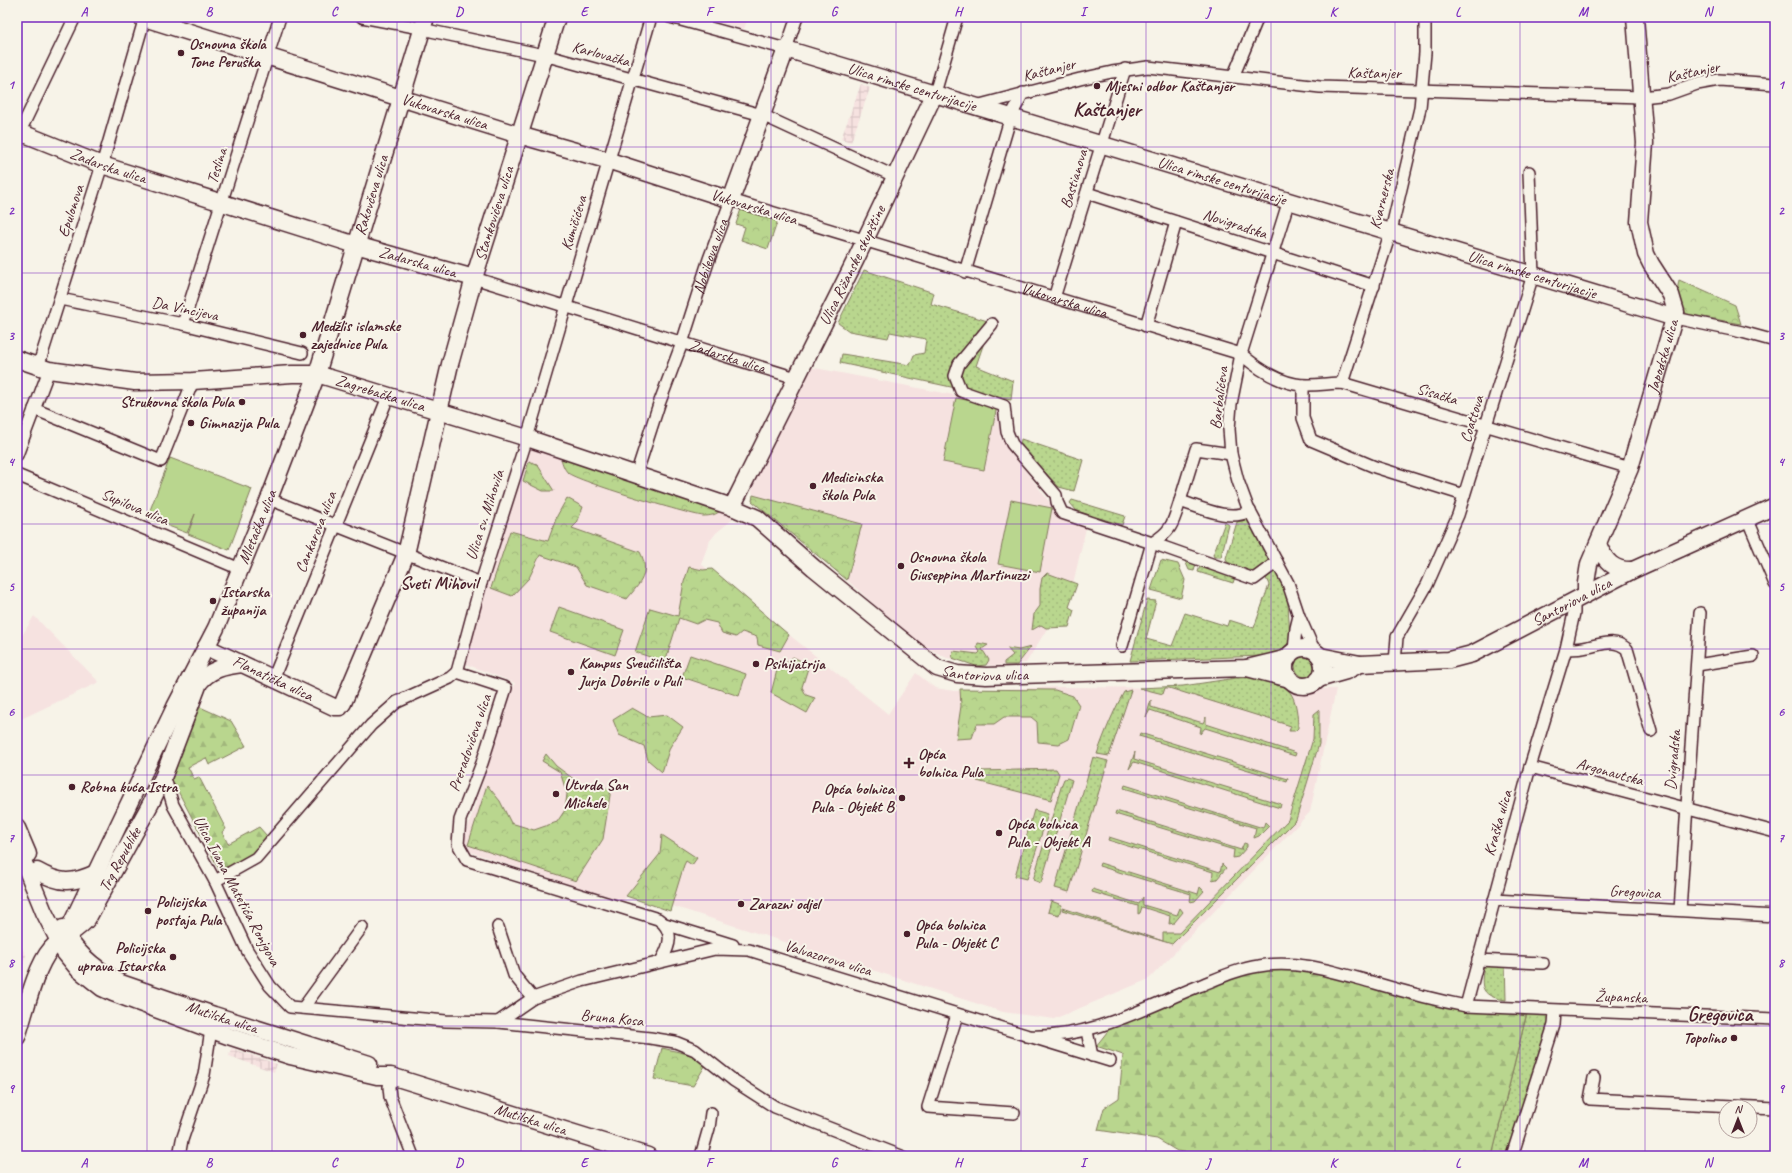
<svg xmlns="http://www.w3.org/2000/svg" width="1792" height="1173" viewBox="0 0 1792 1173" font-family="Caveat,sans-serif">
  <style>
    .built { fill: #f6e2e0 }
    .industrial { fill: url(#industrial-grid) }
    .grass { fill: url(#grass-dots); stroke: #827a5c }
    .forest { fill: url(#forest-firs); stroke: #827a5c }
    .park { fill: url(#park-crowns); stroke: #827a5c }
    .pitch { fill: #b9d68e; stroke: #827a5c }
    .lines { fill: none; stroke-linecap: round; stroke-linejoin: round }
    .street-casing { stroke: #4a1f2b; stroke-width: 14 }
    .secondary-casing { stroke: #4a1f2b; stroke-width: 19 }
    .street { stroke: #f7f3e8; stroke-width: 11 }
    .secondary { stroke: #f7f3e8; stroke-width: 16 }
    .grid { fill: none; stroke: #7b2cbf; stroke-width: 1; stroke-opacity: 0.55 }
    .poi-dot { fill: #4a1f2b; stroke: #f7f3e8; stroke-width: 1.5 }
    .labels { text-anchor: middle; dominant-baseline: central; stroke-width: 4; stroke-linejoin: round; paint-order: stroke }
    .poi-label { font-size: 16px; font-weight: bold; fill: #4a1f2b; stroke: #f7f3e8; text-anchor: start }
    .street-label { font-size: 16px; fill: #4a1f2b; stroke: #f7f3e8 }
    .quarter-label { font-size: 18px; font-weight: bold; fill: #4a1f2b; stroke: #f7f3e8 }
    .district-label { font-size: 20px; font-weight: bold; fill: #4a1f2b; stroke: #f7f3e8 }
    .neatline { fill: none; stroke: #7b2cbf; stroke-width: 1.5 }
    .grid-label { font-size: 13px; text-anchor: middle; font-weight: bold; fill: #7b2cbf }
  </style>
  <defs>
    <pattern id="industrial-grid" width="8" height="8" patternUnits="userSpaceOnUse"><rect width="8" height="8" fill="#f6e2e0"/><path d="M0 4h8M4 0v8" fill="none" stroke="#d4c1c0"/></pattern>
    <pattern id="grass-dots" width="8" height="8" patternUnits="userSpaceOnUse"><rect width="8" height="8" fill="#b9d68e"/><path d="M2 2h.1M6 6h.1" fill="none" stroke="#a1b77b" stroke-width="1.8" stroke-linecap="round"/></pattern>
    <pattern id="forest-firs" width="22" height="20" patternUnits="userSpaceOnUse"><rect width="22" height="20" fill="#b9d68e"/><path d="M5 1l3.5 6h-7zM16 11l3.5 6h-7z" fill="#a1b77b"/></pattern>
    <pattern id="park-crowns" width="20" height="18" patternUnits="userSpaceOnUse"><rect width="20" height="18" fill="#b9d68e"/><path d="M2 6a3 3 0 1 1 6 0M12 15a3 3 0 1 1 6 0" fill="none" stroke="#a1b77b"/></pattern>
  </defs>
  <rect width="100%" height="100%" fill="#f7f3e8"/>
  <filter id="ink" filterUnits="userSpaceOnUse"><feTurbulence type="fractalNoise" baseFrequency=".025" numOctaves="2"/><feDisplacementMap in="SourceGraphic" scale="8" xChannelSelector="R" yChannelSelector="G"/><feConvolveMatrix kernelMatrix="1 2 1 2 8 2 1 2 1" color-interpolation-filters="sRGB"/></filter>
  <g filter="url(#ink)">
    <g class="built">
      <path d="M699 17H748L744 29Z"/>
      <path d="M810 367 949 394 1000 406V437L1063 520 1086 528 1072 588 1026 663 994 666 947 658 916 642 847 580 862 524 753 495 752 490 753 483Z"/>
      <path d="M532 445 738 515 716 533 709 542 701 564 888 714 916 673 935 688 954 691 1058 687 1336 689 1310 812 1149 979 1054 1019 1003 1012 629 892 623 902 467 851 463 844 464 839 515 683 463 663Z"/>
      <path d="M34 616 99 682 17 721V644Z"/>
    </g>
    <g class="industrial">
      <path d="M861 84 870 88 851 142 841 139Z"/>
      <path d="M17 944 22 948 26 955 17 985Z"/>
      <path d="M231 1048 277 1064 274 1072 229 1056Z"/>
    </g>
    <g class="grass">
      <path d="M864 270 934 293 931 304 991 322 976 366 1013 381 1011 400 840 363 842 354 910 365 914 355 924 353 926 339 890 332 888 338 849 331 838 323Z"/>
      <path d="M1021 439 1083 460 1074 491 1059 487 1020 446Z"/>
      <path d="M1072 500 1125 516 1122 525 1077 511 1070 503Z"/>
      <path d="M1252 518 1276 562 1259 574 1227 562 1226 558 1237 522Z"/>
      <path d="M1225 522 1229 525 1221 557H1214L1213 555Z"/>
      <path d="M1183 556 1197 560 1194 571 1189 570Z"/>
      <path d="M1201 563 1236 574 1233 583 1198 572Z"/>
      <path d="M1279 568 1287 584 1290 641 1279 653 1261 656 1130 661 1147 600 1156 601 1146 639 1172 646 1185 613 1227 626 1229 620 1254 628 1269 585 1266 578Z"/>
      <path d="M1047 573 1077 584 1069 607 1074 610 1069 627 1046 628 1041 625 1032 630 1034 614 1040 606V589L1042 578Z"/>
      <path d="M978 643 988 645 982 649 989 660 986 665 976 666 952 658 953 651 978 654 980 652 977 647Z"/>
      <path d="M1031 647 1017 665H1004V662L1013 655 1007 648 1019 650Z"/>
      <circle cx="1306" cy="666" r="11"/>
      <path d="M1266 677C1294 686 1297 701 1298 728L1295 731H1289L1291 726 1169 688H1165L1163 694 1139 688 1183 686 1236 678Z"/>
      <path d="M1131 690 1109 756 1097 754C1105 732 1113 712 1124 692Z"/>
      <path d="M1151 700V707L1203 723 1206 717V724L1296 753 1295 756 1205 728 1200 734 1201 727 1150 710 1146 717Z"/>
      <path d="M1319 710V744L1296 820 1172 944 1062 910 1063 908 1163 941V933H1179L1288 820 1313 739 1314 714Z"/>
      <path d="M1140 733 1288 779 1287 782 1139 736Z"/>
      <path d="M1135 752 1134 759 1281 804 1280 808 1134 762 1129 769Z"/>
      <path d="M1093 757 1108 761 1069 892 1055 888Z"/>
      <path d="M1056 769 1059 774 1051 800 977 781 981 771Z"/>
      <path d="M1067 778 1072 780 1041 883 1033 880 1062 784 1064 779Z"/>
      <path d="M1125 785 1263 828 1265 822 1269 826 1259 836 1254 838 1256 828 1124 788Z"/>
      <path d="M1034 810 1048 814 1027 879 1015 876Z"/>
      <path d="M1116 811 1241 850 1244 843 1247 844V847L1238 857 1233 858 1234 850 1115 814Z"/>
      <path d="M1109 837 1220 872 1222 864 1226 868 1217 879 1212 880 1213 872 1108 840Z"/>
      <path d="M1100 863 1198 894 1200 887 1204 891 1195 901 1190 902 1191 894 1099 866Z"/>
      <path d="M1093 889 1139 904 1143 897V905L1177 915 1180 908 1183 912 1174 923 1169 924 1170 916 1142 907 1140 913 1138 914V906L1092 892Z"/>
      <path d="M1051 901 1062 905 1059 915 1048 912Z"/>
      <path d="M1485 960H1505L1506 1000C1477 996 1481 984 1485 960Z"/>
      <path d="M1528 1009 1555 1011 1509 1156H1492Z"/>
    </g>
    <g class="forest">
      <path d="M200 707 231 721 246 746 209 765 206 758 188 767 194 779 199 777 226 829 222 832 228 844 259 827 267 836 252 854 220 871 170 776 173 763Z"/>
      <path d="M1297 964 1466 1006 1526 1016 1492 1156H1212L1177 1151 1157 1139 1098 1130 1104 1108 1119 1098 1123 1055 1096 1046 1115 1022 1226 975Z"/>
    </g>
    <g class="park">
      <path d="M742 206 779 217 768 249 741 240 745 227 736 224Z"/>
      <path d="M1679 280 1735 305 1741 324 1687 314C1677 304 1676 294 1679 280Z"/>
      <path d="M561 456 722 509C717 515 710 516 703 516 687 514 577 481 568 473 564 469 561 461 561 456Z"/>
      <path d="M529 461 537 464 554 491H543L523 481Z"/>
      <path d="M753 495 862 524 847 580 752 501Z"/>
      <path d="M567 498 583 507 577 523 572 528 640 552C651 573 640 583 627 599L587 585 576 567 540 555 529 578 512 596 491 588 510 531 548 541 557 516Z"/>
      <path d="M1161 560 1178 564 1185 580 1181 598 1151 590Z"/>
      <path d="M689 567 703 570 712 569 789 635 780 651 758 645 757 637 742 632 736 637 722 633 717 623 704 620 696 624 679 618 665 662 635 652 650 608 678 616 684 582Z"/>
      <path d="M559 607 624 630 615 655 550 632Z"/>
      <path d="M690 655 746 674 739 696 682 677Z"/>
      <path d="M793 657 809 665 802 687 806 695 815 698 807 713 771 693 777 670Z"/>
      <path d="M960 689 1055 690 1073 696 1079 705 1069 739 1059 744 1038 742 1037 722 1031 717H1004L994 724H977L972 738 956 739 961 706Z"/>
      <path d="M632 708 648 717 667 715 683 727 670 747 662 772 648 760 644 746 619 735 613 720Z"/>
      <path d="M546 754 556 766 579 783 611 789 603 839 576 881 468 845 487 785 500 801 511 823 534 830 557 822 565 810 567 794 560 772 542 761Z"/>
      <path d="M662 835 697 858 692 865 686 861 684 865 670 911 626 896 660 854Z"/>
      <path d="M662 1048 692 1055 705 1066 693 1086 654 1079Z"/>
    </g>
    <g class="pitch">
      <path d="M956 398 997 406 984 470 943 462Z"/>
      <path d="M170 458 252 489 229 550 188 534 195 514 187 533 147 518Z"/>
      <path d="M1011 500 1052 508 1040 572 998 564Z"/>
    </g>
    <g class="lines">
      <g class="street-casing">
        <g id="street">
          <path d="M362 17 415 27"/>
          <path d="M670 17 786 49 797 17"/>
          <path d="M431 31 544 55 762 115 894 176"/>
          <path d="M1233 77 1258 17"/>
          <path d="M935 93 957 17"/>
          <path d="M976 106 1080 79 1112 72 1148 67 1320 87 1642 97 1669 94 1697 84 1719 80 1775 84"/>
          <path d="M17 134 24 123 75 17"/>
          <path d="M1087 193 1374 286"/>
          <path d="M1289 200 1241 354 1231 404 1229 429 1231 454 1238 481 1248 508 1288 583 1299 616 1315 652"/>
          <path d="M965 272 1011 116 1023 93"/>
          <path id="s1" d="M474 278 796 378"/>
          <path d="M1054 298 1125 69"/>
          <path d="M60 299 183 324 302 353"/>
          <path d="M1675 318 1742 332 1775 341"/>
          <path d="M183 324 280 17"/>
          <path d="M992 324 959 364 955 376 961 391 1004 406 1007 432 1012 444 1056 495 1057 502 1062 513 1152 543 1122 646"/>
          <path d="M1146 326 1176 222"/>
          <path d="M38 367 102 165 145 17"/>
          <path d="M1342 383 1391 231 1420 108 1425 53V17"/>
          <path d="M1303 385V418L1311 440 1375 467 1464 495"/>
          <path d="M34 409 161 461 193 381"/>
          <path d="M1231 454 1196 449 1180 501C1202 508 1229 522 1250 511"/>
          <path d="M17 455 49 370"/>
          <path d="M17 475 240 569"/>
          <path id="s2" d="M636 475 659 404 682 343 709 259 731 200 1241 354C1257 368 1274 380 1295 384 1310 387 1328 383 1342 383L1630 468"/>
          <path d="M269 499 481 583"/>
          <path d="M1747 518 1775 584"/>
          <path d="M1152 543 1254 579 1277 562"/>
          <path d="M1152 543C1172 531 1173 523 1180 501"/>
          <path d="M1566 649C1573 649 1580 649 1588 647 1603 644 1614 638 1627 649L1651 731"/>
          <path d="M1294 651 1296 628 1299 616"/>
          <path d="M1395 663 1397 637 1427 585 1458 515 1533 275 1529 172"/>
          <path d="M1697 665 1753 656"/>
          <path d="M457 672 481 583 527 438 651 17"/>
          <path d="M457 672 506 688 482 763 460 820 458 844 467 860 658 919C675 931 670 946 661 961"/>
          <path d="M273 679 388 397"/>
          <path d="M1530 767 1775 832"/>
          <path d="M164 775 173 805 215 881 247 950 270 986 290 1007 446 1021 498 1022 650 1038 675 1042 695 1050 733 1080 775 1107 901 1156"/>
          <path d="M215 881 256 858 371 725 397 702 450 678 457 672"/>
          <path d="M1494 900 1775 916"/>
          <path d="M1680 910 1700 613"/>
          <path d="M665 924 733 945"/>
          <path d="M498 927 514 975 533 998"/>
          <path d="M1478 960 1543 963"/>
          <path d="M1466 1006 1530 767 1566 649 1574 613V601"/>
          <path d="M303 1008 362 927"/>
          <path d="M957 1015 928 1107 1014 1113"/>
          <path d="M498 1022 533 998 582 981 715 949 749 950 1110 1061"/>
          <path d="M1087 1031 1092 1056"/>
          <path d="M1027 1036C1090 1039 1142 1009 1199 986 1219 978 1238 969 1259 966 1299 959 1337 973 1375 983 1405 992 1435 1000 1466 1006L1775 1019"/>
          <path d="M391 1076 389 1087 390 1097 413 1156"/>
          <path d="M1594 1078 1590 1099 1775 1108"/>
          <path d="M179 1156 182 1140 204 1075 212 1023"/>
          <path d="M701 1156 709 1128 711 1113"/>
          <path d="M1512 1156 1554 1025 1555 1011"/>
        </g>
      </g>
      <g class="secondary-casing">
        <g id="secondary">
          <path id="s3" d="M141 17 519 135 610 161 731 200 786 49 1675 318"/>
          <path id="s4" d="M17 135H27L102 165 356 245 474 278"/>
          <path id="s5" d="M17 359 49 370 135 382 193 381 292 374H317L527 438 732 507 757 518 814 568 937 668 957 674 986 676 1247 668 1288 658"/>
          <path id="s6" d="M732 507 855 261 935 93"/>
          <path d="M1598 544C1605 562 1614 571 1633 570"/>
          <path id="s7" d="M1586 594V583L1589 564 1630 468 1676 312 1671 295 1651 264 1646 254 1639 222 1645 143 1635 17"/>
          <path id="s8" d="M206 647 334 707H340L343 703 406 554 450 364 474 278 557 17"/>
          <circle cx="1304" cy="667" r="19"/>
          <path id="s9" d="M1320 656 1360 664 1449 660 1472 654 1633 570 1775 506"/>
          <path d="M1247 668 1290 679"/>
          <path d="M1318 679 1346 671 1360 664"/>
          <path d="M17 828 28 854"/>
          <path id="s10" d="M17 846 44 912 65 953 78 969 102 988 113 993 228 1036 290 1056 377 1076H391L648 1156"/>
          <path d="M37 871C60 884 72 884 96 873"/>
          <path id="s11" d="M63 928C73 952 96 969 118 982L214 1015 369 1064"/>
          <path id="s12" d="M66 935 175 707 216 628 269 499 317 374 426 17"/>
          <path id="s13" d="M17 1037C25 1013 35 967 51 949 62 936 78 931 88 918L151 803 164 775 199 683C210 669 225 666 242 664"/>
        </g>
      </g>
      <use href="#street" class="street"/>
      <use href="#secondary" class="secondary"/>
    </g>
  </g>
  <path class="grid" d="M147 17V1156M272 17V1156M397 17V1156M521 17V1156M646 17V1156M771 17V1156M896 17V1156M1021 17V1156M1146 17V1156M1271 17V1156M1395 17V1156M1520 17V1156M1645 17V1156M17 147H1775M17 273H1775M17 398H1775M17 524H1775M17 649H1775M17 775H1775M17 900H1775M17 1026H1775"/>
  <g class="poi-dot">
    <circle cx="181" cy="53" r="4"/>
    <circle cx="1097" cy="86" r="4"/>
    <circle cx="303" cy="335" r="4"/>
    <circle cx="242" cy="402" r="4"/>
    <circle cx="191" cy="423" r="4"/>
    <circle cx="813" cy="486" r="4"/>
    <circle cx="901" cy="566" r="4"/>
    <circle cx="213" cy="601" r="4"/>
    <circle cx="756" cy="664" r="4"/>
    <circle cx="571" cy="672" r="4"/>
    <path d="M907 757h4v4h4v4h-4v4h-4v-4h-4v-4h4z"/>
    <circle cx="72" cy="787" r="4"/>
    <circle cx="556" cy="794" r="4"/>
    <circle cx="902" cy="798" r="4"/>
    <circle cx="999" cy="833" r="4"/>
    <circle cx="741" cy="904" r="4"/>
    <circle cx="148" cy="911" r="4"/>
    <circle cx="907" cy="934" r="4"/>
    <circle cx="173" cy="957" r="4"/>
    <circle cx="1734" cy="1038" r="4"/>
  </g>
  <g class="labels">
    <g class="poi-label">
      <text x="189" y="44">Osnovna škola<tspan x="189" dy="18">Tone Peruška</tspan></text>
      <text x="1105" y="86">Mjesni odbor Kaštanjer</text>
      <text x="311" y="326">Medžlis islamske<tspan x="311" dy="18">zajednice Pula</tspan></text>
      <text x="234" y="402" text-anchor="end">Strukovna škola Pula</text>
      <text x="199" y="423">Gimnazija Pula</text>
      <text x="821" y="477">Medicinska<tspan x="821" dy="18">škola Pula</tspan></text>
      <text x="909" y="557">Osnovna škola<tspan x="909" dy="18">Giuseppina Martinuzzi</tspan></text>
      <text x="221" y="592">Istarska<tspan x="221" dy="18">županija</tspan></text>
      <text x="579" y="663">Kampus Sveučilišta<tspan x="579" dy="18">Jurja Dobrile u Puli</tspan></text>
      <text x="764" y="664">Psihijatrija</text>
      <text x="918" y="754">Opća<tspan x="918" dy="18">bolnica Pula</tspan></text>
      <text x="564" y="785">Utvrda San<tspan x="564" dy="18">Michele</tspan></text>
      <text x="80" y="787">Robna kuća Istra</text>
      <text x="894" y="789" text-anchor="end">Opća bolnica<tspan x="894" dy="18">Pula - Objekt B</tspan></text>
      <text x="1007" y="824">Opća bolnica<tspan x="1007" dy="18">Pula - Objekt A</tspan></text>
      <text x="156" y="902">Policijska<tspan x="156" dy="18">postaja Pula</tspan></text>
      <text x="749" y="904">Zarazni odjel</text>
      <text x="915" y="925">Opća bolnica<tspan x="915" dy="18">Pula - Objekt C</tspan></text>
      <text x="165" y="948" text-anchor="end">Policijska<tspan x="165" dy="18">uprava Istarska</tspan></text>
      <text x="1726" y="1038" text-anchor="end">Topolino</text>
    </g>
    <g class="street-label">
      <text transform="translate(601 54) rotate(15)">Karlovačka</text>
      <text transform="translate(1049 70) rotate(-14)">Kaštanjer</text>
      <text transform="translate(1693 72) rotate(-12)">Kaštanjer</text>
      <text transform="translate(1374 73) rotate(1)">Kaštanjer</text>
      <text stroke="none"><textPath href="#s3" startOffset="910">Ulica rimske centurijacije</textPath></text>
      <text stroke="none"><textPath href="#s3" startOffset="318">Vukovarska ulica</textPath></text>
      <text stroke="none"><textPath href="#s4" startOffset="97">Zadarska ulica</textPath></text>
      <text transform="translate(217 166) rotate(-73)">Teslina</text>
      <text transform="translate(1074 179) rotate(-73)">Bastianova</text>
      <text stroke="none"><textPath href="#s3" startOffset="1234">Ulica rimske centurijacije</textPath></text>
      <text stroke="none"><textPath href="#s12" startOffset="802">Rakovčeva ulica</textPath></text>
      <text transform="translate(1382 199) rotate(-76)">Kvarnerska</text>
      <text transform="translate(754 207) rotate(17)">Vukovarska ulica</text>
      <text transform="translate(71 211) rotate(-72)">Epulonova</text>
      <text stroke="none"><textPath href="#s8" startOffset="666">Stankovićeva ulica</textPath></text>
      <text transform="translate(574 223) rotate(-73)">Kumičićeva</text>
      <text transform="translate(1235 224) rotate(18)">Novigradska</text>
      <text stroke="none"><textPath href="#s2" startOffset="231">Nobileova ulica</textPath></text>
      <text stroke="none"><textPath href="#s4" startOffset="421">Zadarska ulica</textPath></text>
      <text stroke="none"><textPath href="#s6" startOffset="270">Ulica Rižanske skupštine</textPath></text>
      <text stroke="none"><textPath href="#s3" startOffset="1558">Ulica rimske centurijacije</textPath></text>
      <text stroke="none"><textPath href="#s2" startOffset="639">Vukovarska ulica</textPath></text>
      <text transform="translate(185 309) rotate(12)">Da Vincijeva</text>
      <text stroke="none"><textPath href="#s1" startOffset="265">Zadarska ulica</textPath></text>
      <text stroke="none"><textPath href="#s7" startOffset="251">Japodska ulica</textPath></text>
      <text stroke="none"><textPath href="#s5" startOffset="369">Zagrebačka ulica</textPath></text>
      <text transform="translate(1437 394) rotate(17)">Sisačka</text>
      <text transform="translate(1219 398) rotate(-83)">Barbalićeva</text>
      <text transform="translate(1472 419) rotate(-73)">Coattova</text>
      <text transform="translate(135 507) rotate(23)">Supilova ulica</text>
      <text transform="translate(485 515) rotate(-72)">Ulica sv. Mihovila</text>
      <text stroke="none"><textPath href="#s12" startOffset="451">Mletačka ulica</textPath></text>
      <text transform="translate(316 532) rotate(-68)">Cankarova ulica</text>
      <text stroke="none"><textPath href="#s9" startOffset="266">Santoriova ulica</textPath></text>
      <text stroke="none"><textPath href="#s5" startOffset="1049">Santoriova ulica</textPath></text>
      <text stroke="none"><textPath href="#s8" startOffset="74">Flanatička ulica</textPath></text>
      <text transform="translate(470 743) rotate(-71)">Preradovićeva ulica</text>
      <text transform="translate(1673 760) rotate(-85)">Dvigradska</text>
      <text transform="translate(1610 772) rotate(15)">Argonautska</text>
      <text transform="translate(1498 823) rotate(-74)">Kraška ulica</text>
      <text stroke="none"><textPath href="#s13" startOffset="210">Trg Republike</textPath></text>
      <text transform="translate(237 891) rotate(62)">Ulica Ivana Matetića Ronjgova</text>
      <text transform="translate(1635 892) rotate(3)">Gregovica</text>
      <text transform="translate(828 958) rotate(17)">Valvazorova ulica</text>
      <text transform="translate(1621 997) rotate(2)">Županska</text>
      <text stroke="none"><textPath href="#s11" startOffset="188">Mutilska ulica</textPath></text>
      <text transform="translate(612 1018) rotate(6)">Bruna Kosa</text>
      <text stroke="none"><textPath href="#s10" startOffset="618">Mutilska ulica</textPath></text>
    </g>
    <g class="quarter-label">
      <text x="439" y="583">Sveti Mihovil</text>
    </g>
    <g class="district-label">
      <text x="1107" y="109">Kaštanjer</text>
      <text x="1720" y="1014">Gregovica</text>
    </g>
  </g>
  <rect width="1792" height="1173" fill="none" stroke="#f7f3e8" stroke-width="44"/>
  <g transform="translate(1738 1119)"><circle r="19" fill="#f7f3e8" stroke="#b29e9c"/>
  <path d="M0-3L7 15L0 10L-7 15Z" fill="#4a1f2b"/>
  <text y="-6" font-size="11" font-weight="bold" text-anchor="middle" fill="#4a1f2b">N</text>
  </g>
  <rect x="22" y="22" width="1748" height="1129" class="neatline"/>
  <g class="grid-label">
    <text x="84" y="16">A</text>
    <text x="209" y="16">B</text>
    <text x="334" y="16">C</text>
    <text x="459" y="16">D</text>
    <text x="584" y="16">E</text>
    <text x="709" y="16">F</text>
    <text x="834" y="16">G</text>
    <text x="958" y="16">H</text>
    <text x="1083" y="16">I</text>
    <text x="1208" y="16">J</text>
    <text x="1333" y="16">K</text>
    <text x="1458" y="16">L</text>
    <text x="1583" y="16">M</text>
    <text x="1708" y="16">N</text>
    <text x="11" y="89">1</text>
    <text x="1781" y="89">1</text>
    <text x="11" y="215">2</text>
    <text x="1781" y="215">2</text>
    <text x="11" y="340">3</text>
    <text x="1781" y="340">3</text>
    <text x="11" y="466">4</text>
    <text x="1781" y="466">4</text>
    <text x="11" y="591">5</text>
    <text x="1781" y="591">5</text>
    <text x="11" y="716">6</text>
    <text x="1781" y="716">6</text>
    <text x="11" y="842">7</text>
    <text x="1781" y="842">7</text>
    <text x="11" y="967">8</text>
    <text x="1781" y="967">8</text>
    <text x="11" y="1093">9</text>
    <text x="1781" y="1093">9</text>
    <text x="84" y="1167">A</text>
    <text x="209" y="1167">B</text>
    <text x="334" y="1167">C</text>
    <text x="459" y="1167">D</text>
    <text x="584" y="1167">E</text>
    <text x="709" y="1167">F</text>
    <text x="834" y="1167">G</text>
    <text x="958" y="1167">H</text>
    <text x="1083" y="1167">I</text>
    <text x="1208" y="1167">J</text>
    <text x="1333" y="1167">K</text>
    <text x="1458" y="1167">L</text>
    <text x="1583" y="1167">M</text>
    <text x="1708" y="1167">N</text>
  </g>
</svg>
